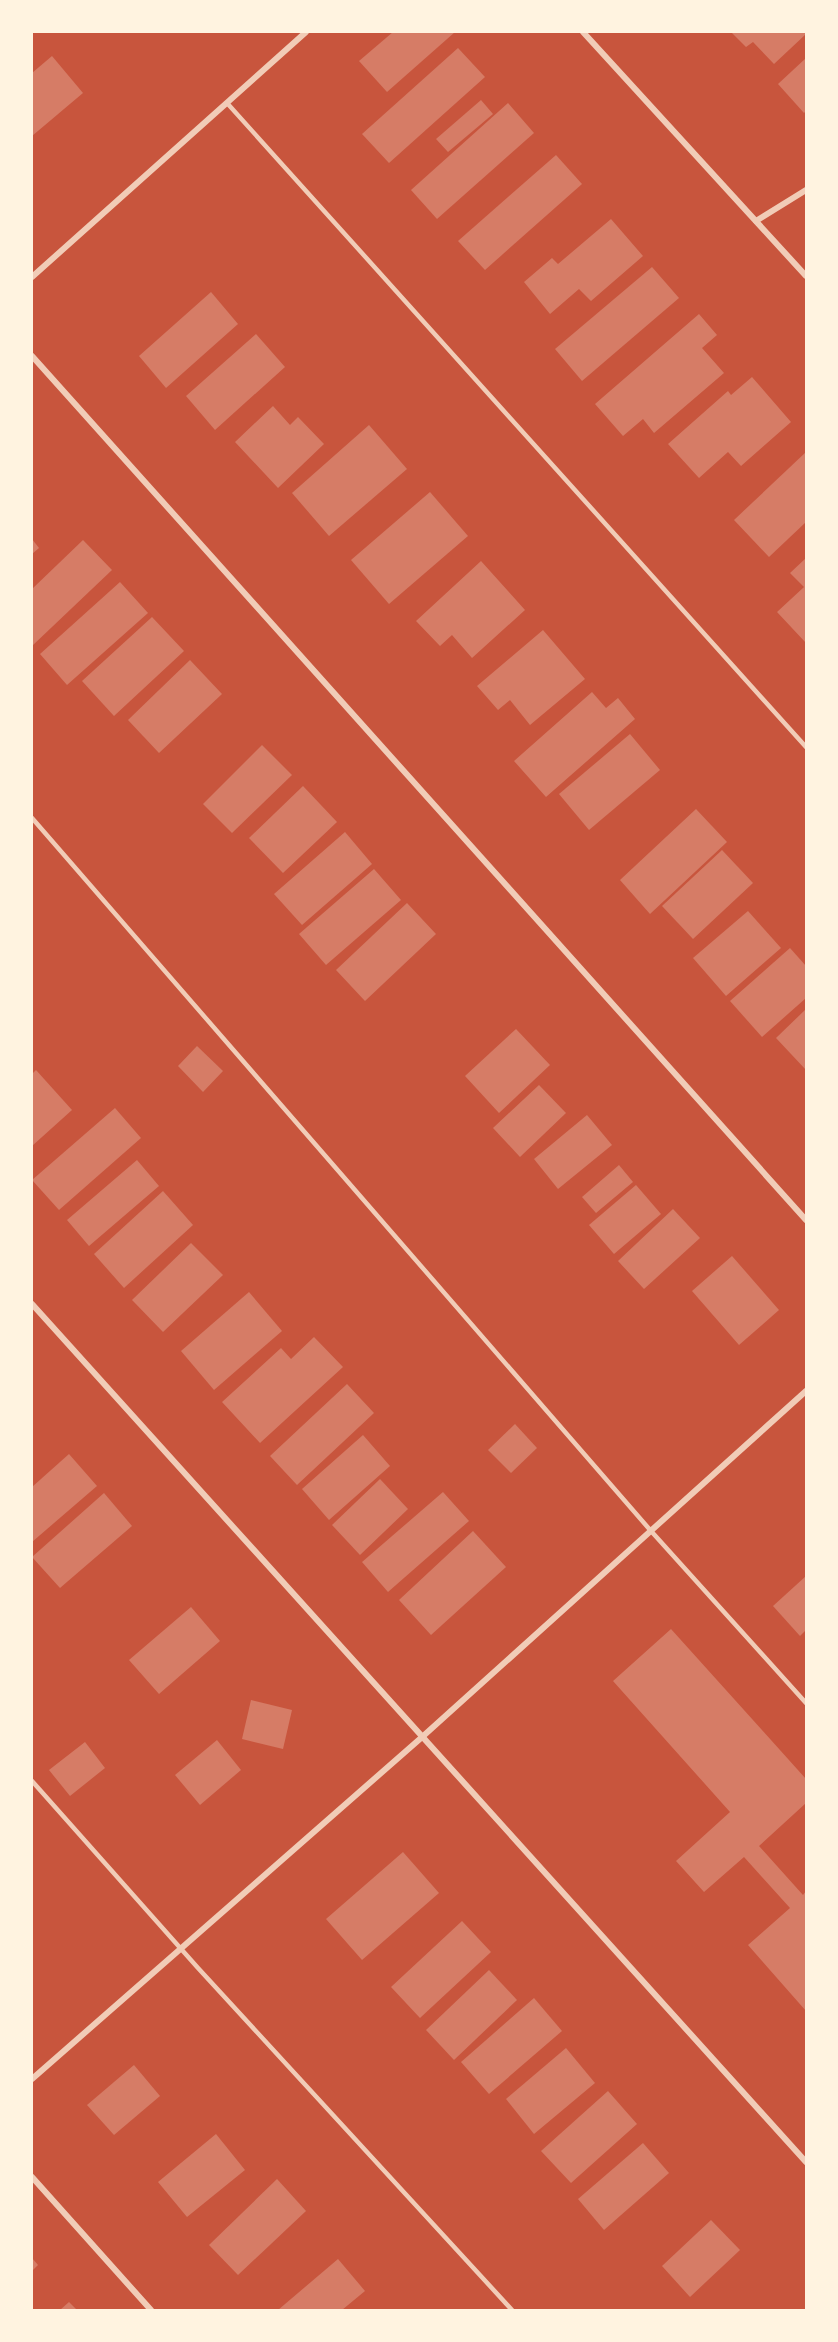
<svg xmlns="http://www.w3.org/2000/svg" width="838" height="2342" viewBox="0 0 838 2342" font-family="Roboto,sans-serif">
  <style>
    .building { fill: #d67c66 }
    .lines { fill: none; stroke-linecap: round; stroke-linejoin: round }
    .service { stroke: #f1ccb7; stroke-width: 4.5 }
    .minor { stroke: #f1ccb7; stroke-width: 6 }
  </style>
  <rect width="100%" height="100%" fill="#c8553d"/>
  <g class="building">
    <path d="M393 32H455L387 92 359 61Z"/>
    <path d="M731 32H806V34L774 64 753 42 746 47Z"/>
    <path d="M458 48 485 77 389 163 362 134Z"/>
    <path d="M52 56 83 93 32 136V73Z"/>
    <path d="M806 58V111L804 113 778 84Z"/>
    <path d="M481 100 493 114 448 152 436 139Z"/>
    <path d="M508 103 534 133 437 219 411 190Z"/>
    <path d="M556 155 582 184 485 270 458 241Z"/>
    <path d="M611 219 643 256 591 301 579 289 550 314 524 282 552 258 558 264Z"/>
    <path d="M652 267 679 298 582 381 555 349Z"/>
    <path d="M211 292 238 324 166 388 139 356Z"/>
    <path d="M699 314 717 335 702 348 724 373 654 433 643 419 623 436 595 404Z"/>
    <path d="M256 334 285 367 215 430 186 396Z"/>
    <path d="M752 377 791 422 741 466 728 452 699 478 668 444 728 391 731 395Z"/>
    <path d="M273 406 290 425 298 417 324 444 278 488 235 442Z"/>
    <path d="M369 425 407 469 329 536 292 493Z"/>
    <path d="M806 452V522L769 557 734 520Z"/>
    <path d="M430 492 468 536 389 604 351 560Z"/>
    <path d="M32 539 39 548 32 554Z"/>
    <path d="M83 540 112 570 32 646V589Z"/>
    <path d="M806 558V643L777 612 804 587 790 573Z"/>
    <path d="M481 561 525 610 472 658 452 635 440 646 416 621Z"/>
    <path d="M120 582 148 613 67 685 40 654Z"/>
    <path d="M152 617 184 651 114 716 82 681Z"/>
    <path d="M543 630 585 679 530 725 510 700 498 710 477 686Z"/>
    <path d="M190 660 222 694 159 753 128 720Z"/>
    <path d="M592 692 606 708 618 698 635 719 546 797 514 761Z"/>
    <path d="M630 734 660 770 589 830 559 794Z"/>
    <path d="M262 745 292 775 232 833 203 804Z"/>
    <path d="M303 786 337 822 283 873 249 838Z"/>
    <path d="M696 809 727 842 650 914 620 880Z"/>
    <path d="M345 832 372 864 302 925 274 894Z"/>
    <path d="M722 850 753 883 693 939 662 906Z"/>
    <path d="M374 869 401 900 326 965 299 934Z"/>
    <path d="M407 903 436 934 365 1001 336 970Z"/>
    <path d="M748 911 781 948 726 996 693 958Z"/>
    <path d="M790 948 806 966V998L762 1037 730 1001Z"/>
    <path d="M806 1009V1070L776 1038Z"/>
    <path d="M516 1029 550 1065 499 1113 465 1076Z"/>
    <path d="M197 1046 223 1071 203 1092 178 1066Z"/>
    <path d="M36 1070 72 1110 32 1146V1074Z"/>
    <path d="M539 1085 566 1113 520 1157 493 1128Z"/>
    <path d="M115 1108 141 1138 59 1210 32 1180Z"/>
    <path d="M587 1115 612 1145 558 1189 534 1159Z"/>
    <path d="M137 1160 159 1186 89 1246 67 1220Z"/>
    <path d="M619 1165 633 1182 596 1213 582 1197Z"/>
    <path d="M636 1185 661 1214 614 1254 589 1225Z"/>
    <path d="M163 1191 193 1225 124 1288 94 1254Z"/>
    <path d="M673 1209 700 1238 644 1289 618 1261Z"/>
    <path d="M191 1243 223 1275 163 1332 132 1300Z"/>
    <path d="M732 1256 779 1310 739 1345 692 1291Z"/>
    <path d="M249 1292 282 1331 214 1390 181 1351Z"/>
    <path d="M314 1337 343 1367 260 1443 222 1402 281 1348 291 1359Z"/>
    <path d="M347 1384 374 1413 297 1485 270 1456Z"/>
    <path d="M515 1424 537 1448 511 1473 488 1450Z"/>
    <path d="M363 1435 390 1466 329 1520 302 1489Z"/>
    <path d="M69 1454 97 1486 32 1542V1487Z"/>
    <path d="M380 1479 408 1509 360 1555 332 1525Z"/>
    <path d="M443 1492 469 1521 388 1592 362 1562Z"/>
    <path d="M104 1493 132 1526 60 1588 32 1557Z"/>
    <path d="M473 1531 506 1567 431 1635 399 1600Z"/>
    <path d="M806 1576V1630L800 1636 773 1606Z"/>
    <path d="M191 1607 220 1641 159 1694 129 1660Z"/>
    <path d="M671 1629 806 1779V1803L759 1846 803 1895 806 1891V2011L748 1945 790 1908 744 1857 704 1892 676 1861 730 1812 613 1681Z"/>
    <path d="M251 1700 292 1710 283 1749 242 1739Z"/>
    <path d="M217 1740 241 1770 200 1805 175 1775Z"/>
    <path d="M85 1742 105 1768 70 1796 49 1770Z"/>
    <path d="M403 1852 439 1893 362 1960 326 1919Z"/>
    <path d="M462 1921 491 1952 420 2018 391 1987Z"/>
    <path d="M489 1970 517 2000 454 2060 426 2030Z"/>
    <path d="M534 1998 562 2031 489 2094 461 2062Z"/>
    <path d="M566 2048 595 2083 534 2134 506 2099Z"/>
    <path d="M134 2065 160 2096 114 2135 87 2105Z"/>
    <path d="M608 2091 637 2124 571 2183 541 2151Z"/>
    <path d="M216 2134 245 2170 187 2217 158 2182Z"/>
    <path d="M643 2143 669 2173 604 2230 578 2199Z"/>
    <path d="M277 2179 306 2211 238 2275 209 2245Z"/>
    <path d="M711 2220 740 2250 690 2297 662 2266Z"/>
    <path d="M32 2258 38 2265 32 2271Z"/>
    <path d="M338 2259 365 2291 342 2310H278Z"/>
    <path d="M69 2302 77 2310H60Z"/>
  </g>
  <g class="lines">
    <g class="service">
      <path d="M227 103 806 747"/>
      <path d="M32 818 651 1531 806 1703"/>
      <path d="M32 1781 198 1968 512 2310"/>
    </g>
    <g class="minor">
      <path d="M583 32 806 276"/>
      <path d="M756 221 806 190"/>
      <path d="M32 277 306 32"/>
      <path d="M32 356 806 1220"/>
      <path d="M32 1304 806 2162"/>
      <path d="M32 2079 421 1738 806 1391"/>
      <path d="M32 2177 151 2310"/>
    </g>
  </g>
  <rect width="838" height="2342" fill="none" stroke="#fff3e0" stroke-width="66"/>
</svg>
